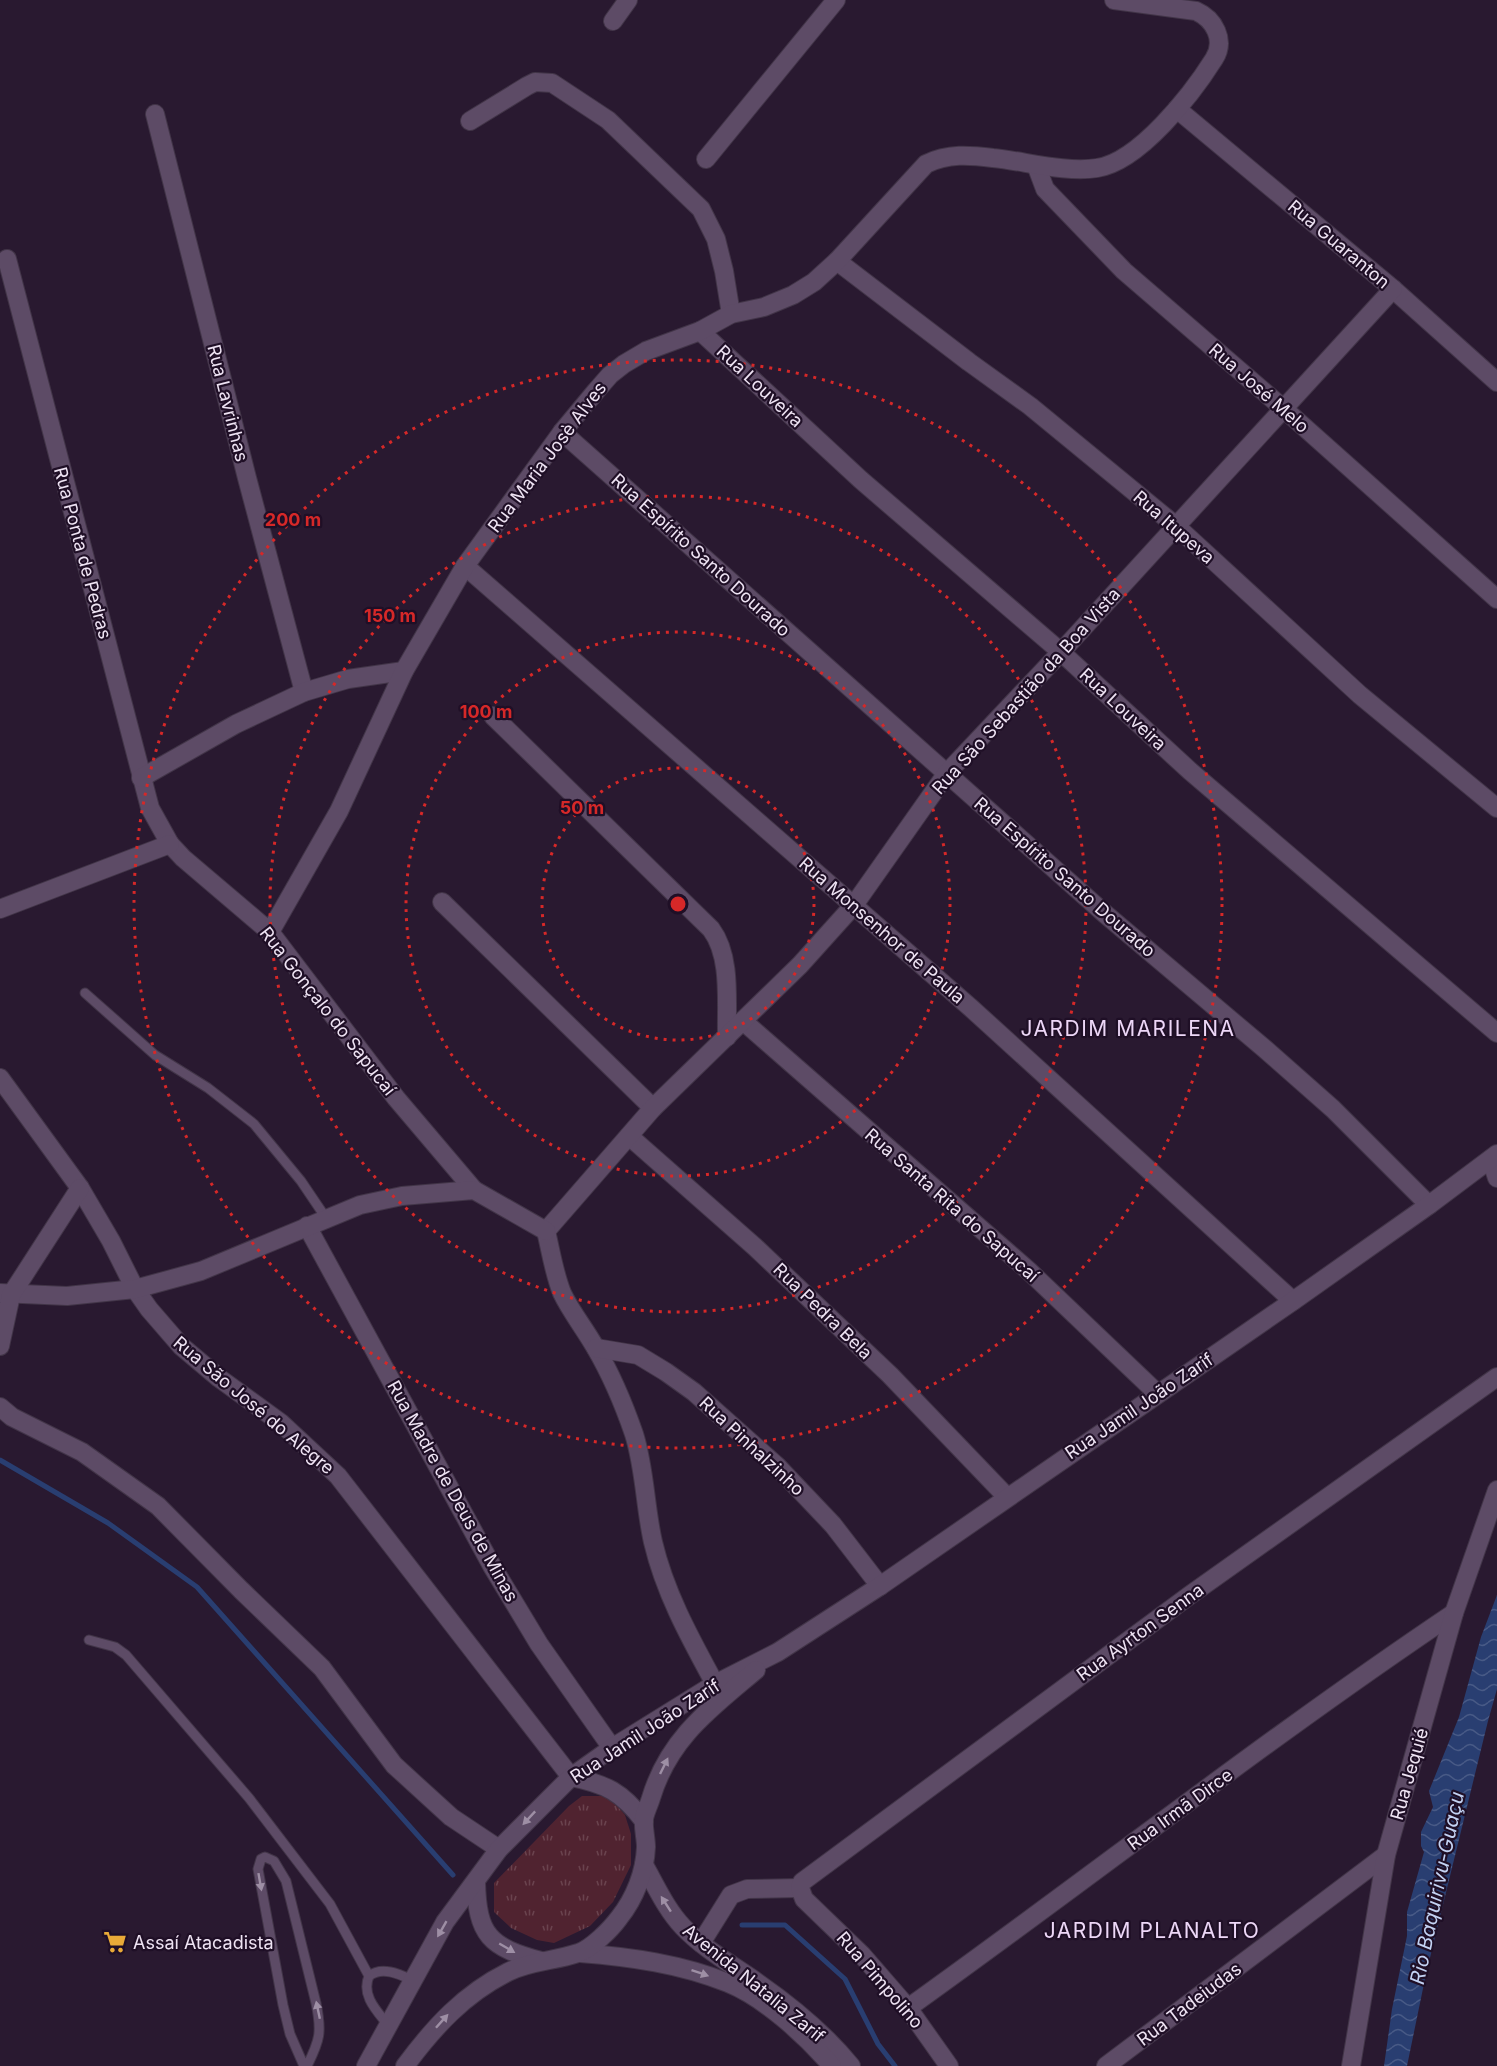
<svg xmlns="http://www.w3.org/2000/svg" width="1497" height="2066" viewBox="0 0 1497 2066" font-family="Inter,sans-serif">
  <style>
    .grass { fill: url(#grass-tufts) }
    .water { fill: url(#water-waves) }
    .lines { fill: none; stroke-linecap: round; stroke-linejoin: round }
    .stream { stroke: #293e71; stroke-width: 5 }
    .service-casing { stroke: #423548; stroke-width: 11 }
    .minor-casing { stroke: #423548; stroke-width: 20 }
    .secondary-casing { stroke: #423548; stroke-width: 20 }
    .service { stroke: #5d4b66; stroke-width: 9 }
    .minor { stroke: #5d4b66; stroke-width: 18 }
    .secondary { stroke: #5d4b66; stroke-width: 18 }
    .oneway { fill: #9e8fa5 }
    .ring { fill: none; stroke: #d62828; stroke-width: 3; stroke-dasharray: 3 6 }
    .labels { text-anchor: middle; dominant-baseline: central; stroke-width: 4.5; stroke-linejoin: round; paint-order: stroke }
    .street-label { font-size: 18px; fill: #eee3f3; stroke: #1f0f26 }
    .poi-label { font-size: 18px; fill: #eee3f3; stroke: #1f0f26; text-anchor: start }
    .water-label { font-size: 20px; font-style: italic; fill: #c3d2f3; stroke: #1f0f26 }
    .quarter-label { font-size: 21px; letter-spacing: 1.5px; fill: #edd7f7; stroke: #1f0f26 }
    .centre { fill: #d62828; stroke: #1f0f26; stroke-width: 3 }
    .ring-label { font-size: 18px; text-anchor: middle; font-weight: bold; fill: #d62828; stroke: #1f0f26; stroke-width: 4.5; stroke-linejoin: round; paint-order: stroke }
  </style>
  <defs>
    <pattern id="grass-tufts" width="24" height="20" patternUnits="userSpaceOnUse" patternTransform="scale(1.5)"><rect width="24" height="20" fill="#502330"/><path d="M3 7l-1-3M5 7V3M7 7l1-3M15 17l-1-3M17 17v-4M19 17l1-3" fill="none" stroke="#6a434e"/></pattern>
    <pattern id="water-waves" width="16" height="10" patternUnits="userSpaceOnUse" patternTransform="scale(1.5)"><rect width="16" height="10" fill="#293e71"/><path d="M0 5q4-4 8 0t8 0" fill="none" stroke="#485a86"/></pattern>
  </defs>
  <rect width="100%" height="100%" fill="#291930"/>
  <path class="grass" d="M582 1796H609L625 1815 631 1834V1865L613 1902 590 1926 554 1943 537 1940 511 1928 494 1912V1883L569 1806Z"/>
  <path class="water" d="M1497 1595V1689L1488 1721 1426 1974 1407 2066H1384L1392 2009 1407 1936V1912L1424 1852 1421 1846V1832L1433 1807 1429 1791 1459 1717 1481 1637Z"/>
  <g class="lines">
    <g class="stream">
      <path d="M0 1460 108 1523 197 1587 453 1875"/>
      <path d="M742 1925H785L845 1979 878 2044 895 2066"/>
    </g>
    <g class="service-casing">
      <g id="service">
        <path d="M85 993 155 1055 208 1088 254 1124 301 1181 326 1218"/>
        <path d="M89 1640 115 1647 126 1655 249 1798 330 1904 369 1976C361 1995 376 2010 388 2025"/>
        <path d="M369 1976C382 1966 399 1974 412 1980"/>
        <path d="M304 2066 290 2034 283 2005 258 1869 261 1859 265 1857 274 1861 286 1881 316 2003C322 2032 320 2040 307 2066"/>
      </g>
    </g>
    <g class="minor-casing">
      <g id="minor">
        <path d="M613 21 628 0"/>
        <path d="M1177 109 1393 289 1497 382"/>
        <path d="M155 114 247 478 304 692"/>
        <path d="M470 121 527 86 535 82 552 83 608 120 701 209 716 239 724 271 731 314"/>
        <path d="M706 159 836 0"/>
        <path d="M1036 165 1045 189 1124 271 1284 409 1497 599"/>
        <path d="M7 259 150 808 170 844 183 858 270 932 396 1098 474 1190"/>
        <path d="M837 261 969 362 1030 406 1176 526 1360 695 1497 808"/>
        <path d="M700 331 861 480 1061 652 1190 771 1497 1033"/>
        <path d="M562 432 1104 913 1265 1049 1333 1109 1429 1205"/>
        <path d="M465 566 971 1008 1293 1301"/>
        <path d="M493 716 711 929C732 957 726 1003 727 1037"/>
        <path d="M141 778 236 724 304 692 348 679 404 671"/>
        <path d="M442 902 653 1108"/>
        <path d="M0 909 170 844"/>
        <path d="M270 932 339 811 404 671 465 566 562 432 596 391 610 375 624 364 646 351 700 331 731 314 764 307 793 295 814 282 837 261 926 164C948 153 970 155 993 158 1024 161 1066 173 1097 168 1139 162 1192 94 1214 59 1226 40 1214 19 1196 11L1114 0"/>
        <path d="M743 1021 1029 1271 1157 1393"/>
        <path d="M0 1078 80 1188 111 1241 135 1289 149 1309 181 1346 219 1378 281 1423 338 1476 571 1777"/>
        <path d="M629 1136 755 1247 890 1375 1007 1497"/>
        <path d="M1491 1159 1497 1178"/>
        <path d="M307 1226 492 1566 539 1644 612 1748"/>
        <path d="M546 1231 653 1108 800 965 854 905 947 773 1061 652 1393 289"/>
        <path d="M546 1231C551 1252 554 1273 562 1293 571 1312 585 1329 595 1347 611 1374 624 1405 634 1434 645 1469 645 1507 653 1542 665 1593 690 1638 715 1684"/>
        <path d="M0 1293 67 1296 135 1289 201 1271 360 1205 402 1196 474 1190 546 1231"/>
        <path d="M0 1346 11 1295 80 1188"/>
        <path d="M596 1348 638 1355 666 1372 694 1392 777 1466 833 1525 880 1586"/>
        <path d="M0 1407 12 1417 82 1452 158 1506 241 1590 322 1668 394 1765 451 1817 499 1849"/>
        <path d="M701 1943 731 1895 747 1889 800 1888"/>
        <path d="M908 2008C1091 1877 1268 1738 1454 1613"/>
        <path d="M949 2066 908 2008 862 1955 804 1899 800 1888 802 1882 1190 1595 1497 1377"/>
        <path d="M1106 2066 1386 1855"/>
        <path d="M1351 2066 1386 1855 1454 1613 1497 1490"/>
      </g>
    </g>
    <g class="secondary-casing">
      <g id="secondary">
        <path d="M571 1777C606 1784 622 1792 644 1821"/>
        <path d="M644 1865C656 1886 666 1909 683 1927 705 1950 733 1965 758 1983 791 2006 825 2034 851 2066"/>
        <path d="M476 1881C477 1936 490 1947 541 1961"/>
        <path d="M580 1953C631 1957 681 1964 728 1983 765 1998 806 2036 832 2066"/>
        <path d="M366 2066 445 1922 499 1849 571 1777 612 1748 715 1684 778 1652 880 1586 1293 1301 1429 1205 1497 1154"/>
        <path d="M405 2066C434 2027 464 1994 508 1972 530 1961 555 1961 578 1953 591 1949 611 1929 619 1918 635 1898 645 1872 646 1847 646 1838 643 1828 644 1819 645 1812 649 1805 651 1798 669 1738 710 1709 756 1670"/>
      </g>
    </g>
    <use href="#service" class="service"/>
    <use href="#minor" class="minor"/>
    <use href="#secondary" class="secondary"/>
  </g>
  <defs><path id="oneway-solid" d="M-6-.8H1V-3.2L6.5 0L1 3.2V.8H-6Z" transform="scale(1.5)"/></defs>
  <g class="oneway">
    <use href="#oneway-solid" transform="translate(664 1766) rotate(-64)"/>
    <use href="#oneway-solid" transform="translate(529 1818) rotate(133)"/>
    <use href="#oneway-solid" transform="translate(260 1882) rotate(80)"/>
    <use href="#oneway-solid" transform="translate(666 1904) rotate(-123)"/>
    <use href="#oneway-solid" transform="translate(442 1929) rotate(120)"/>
    <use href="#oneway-solid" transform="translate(507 1948) rotate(30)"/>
    <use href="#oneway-solid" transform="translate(700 1973) rotate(19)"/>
    <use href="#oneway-solid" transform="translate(318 2010) rotate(-102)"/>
    <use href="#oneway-solid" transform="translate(442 2021) rotate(-48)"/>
  </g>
  <g class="ring">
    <circle cx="678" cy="904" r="136"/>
    <circle cx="678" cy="904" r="272"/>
    <circle cx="678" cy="904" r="408"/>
    <circle cx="678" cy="904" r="544"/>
  </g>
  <defs>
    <g id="supermarket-bare" transform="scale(1.8)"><path d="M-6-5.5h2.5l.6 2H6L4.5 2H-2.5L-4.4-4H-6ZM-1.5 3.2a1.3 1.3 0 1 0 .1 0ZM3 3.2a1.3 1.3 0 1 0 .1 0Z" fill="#e9aa38" stroke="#1f0f26" stroke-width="2.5" paint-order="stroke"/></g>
  </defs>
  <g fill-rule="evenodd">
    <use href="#supermarket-bare" x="115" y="1942"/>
  </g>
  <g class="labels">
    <g class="street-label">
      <text transform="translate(1339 244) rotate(40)">Rua Guaranton</text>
      <text transform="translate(760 386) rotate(43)">Rua Louveira</text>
      <text transform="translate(1259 388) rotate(41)">Rua José Melo</text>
      <text transform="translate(228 403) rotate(76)">Rua Lavrinhas</text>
      <text transform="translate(547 457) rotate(-53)">Rua Maria Josè Alves</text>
      <text transform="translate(1174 527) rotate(41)">Rua Itupeva</text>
      <text transform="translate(83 553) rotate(75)">Rua Ponta de Pedras</text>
      <text transform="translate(701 555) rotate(42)">Rua Espírito Santo Dourado</text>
      <text transform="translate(1026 691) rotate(-48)">Rua São Sebastião da Boa Vista</text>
      <text transform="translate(1123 709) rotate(43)">Rua Louveira</text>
      <text transform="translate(1065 877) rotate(41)">Rua Espírito Santo Dourado</text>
      <text transform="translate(882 930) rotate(41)">Rua Monsenhor de Paula</text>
      <text transform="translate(328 1011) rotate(52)">Rua Gonçalo do Sapucaí</text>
      <text transform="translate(952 1205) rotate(41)">Rua Santa Rita do Sapucaí</text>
      <text transform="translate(823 1311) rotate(44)">Rua Pedra Bela</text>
      <text transform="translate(254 1405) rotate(40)">Rua São José do Alegre</text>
      <text transform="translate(1139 1406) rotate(-34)">Rua Jamil João Zarif</text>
      <text transform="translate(752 1446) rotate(43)">Rua Pinhalzinho</text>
      <text transform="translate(453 1491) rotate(61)">Rua Madre de Deus de Minas</text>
      <text transform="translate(1140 1632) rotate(-36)">Rua Ayrton Senna</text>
      <text transform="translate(645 1731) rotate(-33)">Rua Jamil João Zarif</text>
      <text transform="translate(1409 1774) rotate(-74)">Rua Jequié</text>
      <text transform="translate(1180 1809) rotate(-36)">Rua Irmã Dirce</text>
      <text transform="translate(880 1980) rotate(49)">Rua Pimpolino</text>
      <text transform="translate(754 1983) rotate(39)">Avenida Natalia Zarif</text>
      <text transform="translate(1189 2004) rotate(-37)">Rua Tadeiudas</text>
    </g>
    <g class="poi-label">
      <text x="133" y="1942">Assaí Atacadista</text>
    </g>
    <g class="water-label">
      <text transform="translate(1437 1888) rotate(-78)">Rio Baquirivu-Guaçu</text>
    </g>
    <g class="quarter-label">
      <text x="1128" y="1028">JARDIM MARILENA</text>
      <text x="1152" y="1930">JARDIM PLANALTO</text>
    </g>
  </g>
  <circle cx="678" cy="904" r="9" class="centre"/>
  <g class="ring-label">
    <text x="293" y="526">200 m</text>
    <text x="390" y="622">150 m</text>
    <text x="486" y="718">100 m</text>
    <text x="582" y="814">50 m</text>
  </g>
</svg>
